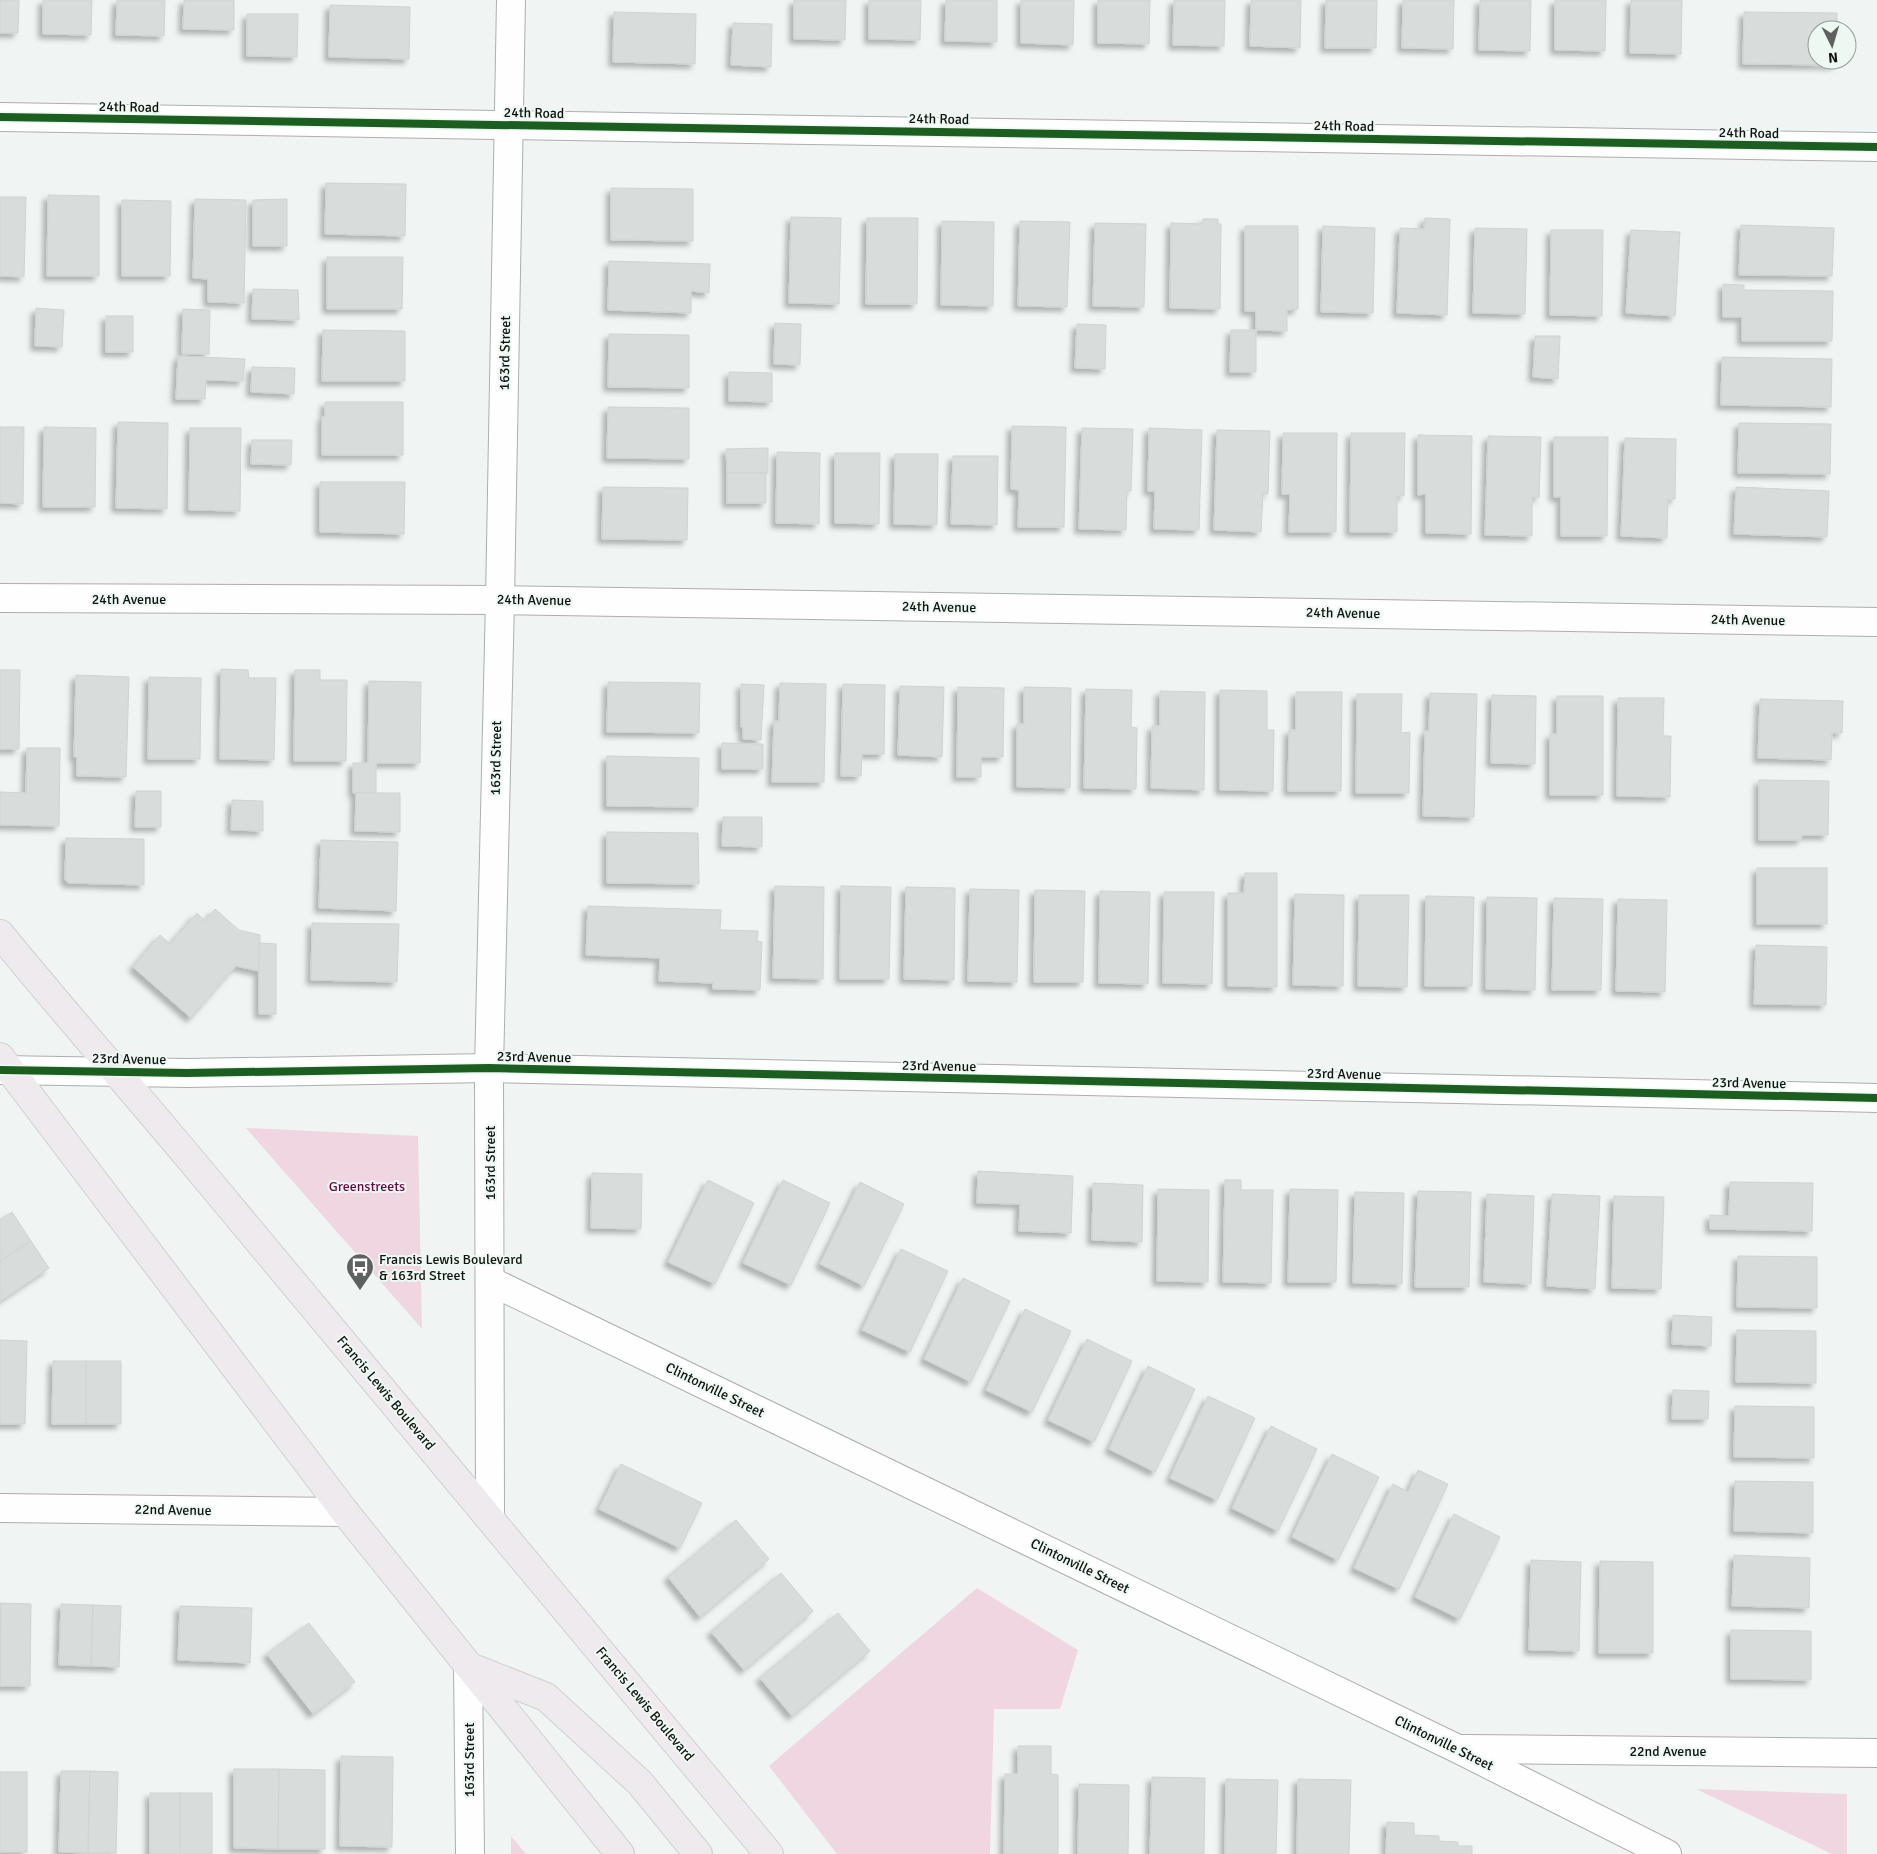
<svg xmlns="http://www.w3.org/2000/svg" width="1877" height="1854" viewBox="0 0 1877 1854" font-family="Signika,sans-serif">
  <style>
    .green { fill: #efd6e1 }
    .building { fill: #d8dcda; stroke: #cfd3d1; filter: url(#shadow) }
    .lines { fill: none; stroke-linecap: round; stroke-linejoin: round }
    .minor-casing { stroke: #abafad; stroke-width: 30 }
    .primary-casing { stroke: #ced0d0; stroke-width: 30 }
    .minor { stroke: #fdfefd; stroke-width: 28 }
    .primary { stroke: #efeaed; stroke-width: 28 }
    .cycleway-casing { stroke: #edf8f3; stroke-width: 11 }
    .cycleway { stroke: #1b5e20; stroke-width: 8 }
    .labels { text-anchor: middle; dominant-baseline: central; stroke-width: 4; stroke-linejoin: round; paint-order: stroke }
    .street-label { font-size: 14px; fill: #0f1210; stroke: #edf8f3 }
    .park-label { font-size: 14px; fill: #670a43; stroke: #edf8f3 }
    .poi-label { font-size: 14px; fill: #0f1210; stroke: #edf8f3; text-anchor: start }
  </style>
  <defs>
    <filter id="shadow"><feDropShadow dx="-4.5" dy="4.5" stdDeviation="2.5" flood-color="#0004"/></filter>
  </defs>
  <rect width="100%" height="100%" fill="#f0f5f3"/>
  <g class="green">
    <path d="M246 1128 418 1136 422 1329Z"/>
    <path d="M977 1588 1078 1650 1060 1709H994L990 1854H837L769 1766Z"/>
    <path d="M1696 1789 1847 1794V1854H1832Z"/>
    <path d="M511 1836 526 1854H511Z"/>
  </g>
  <g class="building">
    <path d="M0 0H19L18 33H0Z"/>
    <path d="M43 0H92L91 35 43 34Z"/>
    <path d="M117 0H165L164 36 116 35Z"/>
    <path d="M184 0H234V30L183 29Z"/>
    <path d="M794 0H846L845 40 794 39Z"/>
    <path d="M869 0H921L920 40 869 39Z"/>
    <path d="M946 0H997V42L945 41Z"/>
    <path d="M1021 0H1074L1073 45 1021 43Z"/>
    <path d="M1098 0H1150L1149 44 1098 43Z"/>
    <path d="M1174 0H1225L1224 46 1173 45Z"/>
    <path d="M1251 0H1301L1300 48 1250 46Z"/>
    <path d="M1326 0H1377L1376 48H1325Z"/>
    <path d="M1403 0H1454L1453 49 1402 48Z"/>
    <path d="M1480 0H1531L1530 51 1479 50Z"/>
    <path d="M1555 0H1606L1605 51 1555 50Z"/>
    <path d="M1631 0H1682L1681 54 1630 53Z"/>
    <path d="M330 5 410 7 409 59 329 57Z"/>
    <path d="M614 12 696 14 695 64 613 62Z"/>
    <path d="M1744 12 1837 13V30H1817V60H1836V65L1743 64Z"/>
    <path d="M247 14H298L297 57 247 56Z"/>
    <path d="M733 23 772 24 771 67 731 65Z"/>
    <path d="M326 183 406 184 405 236 325 234Z"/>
    <path d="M611 188 693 189V241L611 240Z"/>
    <path d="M48 195 99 196V276H47Z"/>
    <path d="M0 197H26L24 277 0 276Z"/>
    <path d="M195 199 246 200 244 303 208 302V279L193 278Z"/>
    <path d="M287 199V246H253V200Z"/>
    <path d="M122 200 171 201 170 276H122Z"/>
    <path d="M791 217 841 218 839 304 789 303Z"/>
    <path d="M867 218H918L917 304H866Z"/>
    <path d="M1425 218 1450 219 1447 315 1397 313 1400 228 1424 229Z"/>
    <path d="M1203 219H1218V224H1221L1220 309 1170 308 1171 223 1203 224Z"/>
    <path d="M942 221 994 222 993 306 941 305Z"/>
    <path d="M1020 221 1070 222 1067 307 1018 306Z"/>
    <path d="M1095 223 1146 224 1144 307 1093 306Z"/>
    <path d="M1741 225 1834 228 1832 276 1739 275Z"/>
    <path d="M1245 226H1298V309L1287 310V331L1256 330V311H1245Z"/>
    <path d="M1323 226 1375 228 1373 313 1321 312Z"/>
    <path d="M1475 228 1527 229 1525 314 1473 313Z"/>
    <path d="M1551 230H1603L1602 316 1550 315Z"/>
    <path d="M1631 230 1680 232 1675 316 1626 313Z"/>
    <path d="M327 257H403L402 309H327Z"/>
    <path d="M609 261 710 264 709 293 691 291V313L608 310Z"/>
    <path d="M1723 284 1744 285V290L1833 291 1832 341H1742V317H1723Z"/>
    <path d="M253 289 298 290 299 320 252 319Z"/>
    <path d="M36 308 64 310 62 347 35 346Z"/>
    <path d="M183 309 210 310 209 354H182Z"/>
    <rect x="106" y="316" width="27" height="36"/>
    <path d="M775 323 801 324 800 365 774 364Z"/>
    <path d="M1077 324 1106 325 1105 369 1075 368Z"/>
    <path d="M323 330 405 331V381H322Z"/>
    <path d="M1231 330H1256V372H1230Z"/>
    <path d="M609 334 689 335V388L608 387Z"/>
    <path d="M1535 336H1560L1558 379 1533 377Z"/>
    <path d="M178 356 245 359 243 381 206 380 205 399H176Z"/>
    <path d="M1722 357 1832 359 1831 407 1721 405Z"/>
    <path d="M252 367 295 368 294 394 251 392Z"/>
    <path d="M729 372 772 373V402L729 401Z"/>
    <path d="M325 402H403V455H322V417L325 416Z"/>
    <path d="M608 407 689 408V459L607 458Z"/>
    <path d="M118 422 168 423 167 509 116 508Z"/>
    <path d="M1739 423 1831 424 1830 474 1738 473Z"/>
    <path d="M1012 426 1066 427 1064 527H1018L1019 490 1011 489Z"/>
    <path d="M0 427H24L23 504 0 503Z"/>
    <path d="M44 427 96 428 95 507H43Z"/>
    <path d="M190 428H241L240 511 189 510Z"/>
    <path d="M1082 428 1133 429 1131 491H1127L1126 530 1079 529Z"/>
    <path d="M1149 428 1202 430 1199 530 1154 529 1155 491H1148Z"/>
    <path d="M1217 430 1270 431 1268 494H1263L1261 532 1214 530Z"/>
    <path d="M1283 433H1337L1336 532H1289L1290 494H1282Z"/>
    <path d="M1351 433H1405L1404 496H1397V532H1350Z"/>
    <path d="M1418 435 1472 436 1471 534 1426 533V494L1418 495Z"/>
    <path d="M1488 436 1541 437 1539 498 1532 497V536L1485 535Z"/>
    <path d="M1554 437H1608L1607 536H1561V497H1554Z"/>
    <path d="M1625 438 1676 439 1675 499H1668L1667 538 1621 536Z"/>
    <path d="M252 440H292L291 465 251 464Z"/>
    <path d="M768 448V473H727L726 449Z"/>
    <path d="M777 452 820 453 819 524 776 523Z"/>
    <path d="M835 453H880L879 524 835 523Z"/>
    <path d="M895 454H938L937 525 894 524Z"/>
    <path d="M953 456H998L997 525 951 524Z"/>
    <rect x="727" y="473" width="39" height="30"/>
    <path d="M320 482H405L404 534 320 532Z"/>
    <path d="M603 487 688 488 687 540 602 539Z"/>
    <path d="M1736 487 1829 491 1827 537 1734 534Z"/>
    <path d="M221 669 248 670 249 678H276L274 760 220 759Z"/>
    <path d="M0 670H20L19 749H0Z"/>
    <path d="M295 670H320V680H347L346 761H294Z"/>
    <path d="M76 675 129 677 126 777 77 776V757H74Z"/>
    <path d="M149 677 201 678 200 759H148Z"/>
    <path d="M369 681 421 682 420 763H376V793H353V763H368Z"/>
    <path d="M608 682 700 683 699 733 607 732Z"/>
    <path d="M780 683 826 684 824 782H772L774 721H779Z"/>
    <path d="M741 684 764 685 761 740 743 739V727H741Z"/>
    <path d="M843 684 885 685 884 754H862L861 776H841Z"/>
    <path d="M900 686 944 687 942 757 898 755Z"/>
    <path d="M958 687 1004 688 1003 757H981V777H957Z"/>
    <path d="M1024 687 1071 688 1070 788 1017 787V724H1024Z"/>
    <path d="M1086 689 1132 690 1131 727 1137 728 1136 789 1084 788Z"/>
    <path d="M1220 690 1267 691V730H1274L1273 791 1220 790Z"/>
    <path d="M1160 691 1205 692 1204 790 1151 788 1152 726H1160Z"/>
    <path d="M1296 692H1342L1341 791H1288L1289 730H1296Z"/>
    <path d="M1430 693 1477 694 1474 817 1423 816 1425 731H1429Z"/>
    <path d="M1357 694H1402L1401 733 1410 732 1409 793H1356Z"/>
    <path d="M1492 695 1536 696 1535 764 1491 763Z"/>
    <path d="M1557 696H1603V795H1550V734H1557Z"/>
    <path d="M1618 698H1664L1663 736H1671L1670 797 1617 796Z"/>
    <path d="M1760 699 1843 701 1842 733H1832L1831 760 1758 758Z"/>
    <path d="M722 743 763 744V769H722Z"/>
    <path d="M27 748H60L59 826 0 825V792L26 793Z"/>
    <path d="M607 756 699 758 698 807 607 806Z"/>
    <path d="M1759 780 1829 781 1828 835H1802L1801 840H1759Z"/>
    <path d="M136 791H161V827H135Z"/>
    <path d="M356 793H400V832L355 831Z"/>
    <path d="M232 800 263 801V831L231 830Z"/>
    <path d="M723 817H762V847L722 846Z"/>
    <path d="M607 832 698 833 699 884 607 883Z"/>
    <path d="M66 838 144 839V885L68 883 65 879Z"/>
    <path d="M321 840 398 842 396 911 319 908Z"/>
    <rect x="1757" y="868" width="70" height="56"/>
    <path d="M1245 873H1277V987L1228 986V893H1244Z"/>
    <path d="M775 886 824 887 823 979 773 978Z"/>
    <path d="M841 886 891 887 889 979H840Z"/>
    <path d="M906 887 955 888 954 980 904 979Z"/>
    <path d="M970 889 1019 890 1017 982 968 981Z"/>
    <path d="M1035 890 1085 891 1083 982H1034Z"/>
    <path d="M1100 891 1150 892 1148 984 1099 983Z"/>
    <path d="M1164 892H1214L1212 984 1163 983Z"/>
    <path d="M1295 894 1344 895 1343 986 1293 985Z"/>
    <path d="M1359 895H1409L1407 987 1358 986Z"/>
    <path d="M1426 896 1474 897 1472 986H1425Z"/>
    <path d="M1487 897 1537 898 1535 990 1486 989Z"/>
    <path d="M1554 898 1603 899 1601 990H1552Z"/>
    <path d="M1618 899 1667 900 1665 992 1616 991Z"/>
    <path d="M588 906 721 910 720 930 758 931 757 941 762 942 760 990 713 989V983L659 981 660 958 586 955Z"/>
    <path d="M215 909 239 930 260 935 259 971 236 966 191 1018 133 967 160 935 170 944 197 913 205 921Z"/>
    <path d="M312 923 399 924 397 982 311 980Z"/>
    <path d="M259 943 276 944V1014H259Z"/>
    <path d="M1756 945 1827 947 1826 1005 1754 1004Z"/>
    <path d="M978 1171 1073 1176 1071 1233 1019 1231 1020 1204 977 1203Z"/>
    <path d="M592 1173 642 1174 641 1229 591 1228Z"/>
    <path d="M708 1180 754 1203 715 1284 668 1262Z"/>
    <path d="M783 1180 830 1203 791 1285 743 1263Z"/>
    <path d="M1225 1180H1241V1190H1273L1271 1283 1223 1282Z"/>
    <path d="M860 1182 904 1204 864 1286 820 1264Z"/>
    <path d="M1730 1182 1813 1183 1812 1231 1710 1229V1215L1729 1216Z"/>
    <path d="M1093 1183 1143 1185 1142 1242 1092 1240Z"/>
    <path d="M1158 1189 1209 1190 1208 1282 1157 1281Z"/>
    <path d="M1290 1189 1338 1190 1336 1282H1288Z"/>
    <path d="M1418 1191 1471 1192 1469 1287H1415Z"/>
    <path d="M1355 1192 1404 1193 1402 1284 1353 1283Z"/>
    <path d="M1487 1194 1534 1196 1531 1284 1484 1282Z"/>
    <path d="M1552 1194 1600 1196 1595 1289 1547 1286Z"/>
    <path d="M1614 1196 1664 1197 1661 1289 1612 1288Z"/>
    <path d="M12 1212 31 1241 0 1261V1220Z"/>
    <path d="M31 1241 49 1268 0 1301V1261Z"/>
    <path d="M901 1249 948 1271 910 1352 862 1330Z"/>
    <path d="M1738 1256 1817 1257V1308L1737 1307Z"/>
    <path d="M963 1278 1010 1301 971 1382 924 1359Z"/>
    <path d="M1025 1309 1071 1331 1032 1412 986 1390Z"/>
    <path d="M1673 1315 1712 1317 1711 1346 1672 1344Z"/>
    <path d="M1737 1330 1816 1331V1383L1736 1382Z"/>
    <path d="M1087 1339 1132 1361 1094 1442 1048 1420Z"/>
    <path d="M0 1340 27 1341 25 1424H0Z"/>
    <path d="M53 1361H86V1424H52Z"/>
    <rect x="86" y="1361" width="35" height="63"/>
    <path d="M1148 1366 1195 1389 1155 1472 1109 1449Z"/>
    <path d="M1673 1390 1709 1391 1708 1419H1672Z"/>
    <path d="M1208 1396 1255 1418 1217 1500 1170 1478Z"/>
    <path d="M1735 1406 1814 1407V1458L1734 1457Z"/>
    <path d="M1271 1426 1317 1449 1278 1531 1232 1508Z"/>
    <path d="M1332 1454 1379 1477 1338 1560 1292 1537Z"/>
    <path d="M621 1464 702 1503 680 1548 599 1509Z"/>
    <path d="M1418 1470 1448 1484 1399 1589 1354 1568 1393 1484 1408 1492Z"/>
    <path d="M1735 1481 1813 1482V1533L1734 1531Z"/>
    <path d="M1454 1514 1500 1537 1460 1619 1415 1597Z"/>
    <path d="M736 1520 769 1559 700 1617 668 1577Z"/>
    <path d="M1734 1555 1810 1558 1809 1608 1732 1606Z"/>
    <path d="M1531 1560 1581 1562 1579 1651 1529 1650Z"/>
    <path d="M1600 1561 1653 1562V1653H1599Z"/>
    <path d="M781 1573 813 1611 744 1670 711 1632Z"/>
    <path d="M0 1603H1L0 1686Z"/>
    <path d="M1 1603 31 1604 30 1686H0Z"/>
    <path d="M61 1604 93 1605 91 1666 59 1665Z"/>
    <path d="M93 1605 121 1606 119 1667 91 1666Z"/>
    <path d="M180 1606 252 1608 250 1663 178 1660Z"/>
    <path d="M838 1613 870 1651 792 1716 760 1678Z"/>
    <path d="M309 1623 355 1682 313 1714 267 1654Z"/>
    <path d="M1731 1630 1811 1631V1680L1731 1679Z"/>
    <path d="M1018 1746H1051V1774L1058 1775V1854H1004L1005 1774H1018Z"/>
    <path d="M341 1756 393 1757 392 1847 340 1846Z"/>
    <path d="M234 1769H279L278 1849 234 1848Z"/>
    <path d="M279 1769 325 1770V1849H278Z"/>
    <path d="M61 1771H90L88 1853 59 1852Z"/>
    <path d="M90 1771 118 1772 116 1853H88Z"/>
    <rect x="0" y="1772" width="27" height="80"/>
    <path d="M1152 1777 1205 1778 1204 1854H1150Z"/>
    <path d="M1226 1779 1278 1780 1276 1854H1225Z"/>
    <path d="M1298 1779 1351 1780 1349 1854H1297Z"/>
    <path d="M1079 1784 1129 1785 1128 1854H1078Z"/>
    <rect x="150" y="1793" width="30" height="61"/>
    <rect x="180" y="1793" width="32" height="61"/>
    <path d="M1387 1822 1414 1823V1835L1439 1836V1841L1458 1842V1846H1472V1854H1386Z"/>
  </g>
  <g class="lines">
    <g class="minor-casing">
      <g id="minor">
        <path d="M0 117 1877 147"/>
        <path d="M0 598 500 600 1877 622"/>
        <path d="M0 1070 187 1073 489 1068 1877 1098"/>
        <path d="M490 1281 1458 1749 1667 1854"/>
        <path d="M0 1508 345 1512"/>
        <path d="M490 1516 489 1068 500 600 511 0"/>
        <path d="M468 1666 470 1854"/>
        <path d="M1464 1749 1877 1753"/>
      </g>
    </g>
    <g class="primary-casing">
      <g id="primary">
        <path d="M0 934C67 1016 138 1096 206 1178 394 1403 582 1628 769 1854"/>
        <path d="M0 1057 345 1512 620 1854"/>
        <path d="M470 1667 546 1697 640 1783 698 1854"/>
      </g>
    </g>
    <use href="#minor" class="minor"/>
    <use href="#primary" class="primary"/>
    <g class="cycleway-casing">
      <g id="cycleway">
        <path d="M0 117 1877 147"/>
        <path d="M0 1070 187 1073 489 1068 1877 1098"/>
      </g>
    </g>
    <use href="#cycleway" class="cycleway"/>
  </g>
  <defs>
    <g id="bus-pin" transform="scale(1.4375)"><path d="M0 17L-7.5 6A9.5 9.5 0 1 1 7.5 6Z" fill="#5e615f" stroke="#edf8f3"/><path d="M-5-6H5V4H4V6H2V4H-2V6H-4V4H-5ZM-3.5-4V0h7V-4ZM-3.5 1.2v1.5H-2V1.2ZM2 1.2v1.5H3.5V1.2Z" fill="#fff"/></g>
  </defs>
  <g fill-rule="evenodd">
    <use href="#bus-pin" x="360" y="1267"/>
  </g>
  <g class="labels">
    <g class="street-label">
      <text transform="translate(129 107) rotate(1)">24th Road</text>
      <text transform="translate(534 113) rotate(1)">24th Road</text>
      <text transform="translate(939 119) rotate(1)">24th Road</text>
      <text transform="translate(1344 126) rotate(1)">24th Road</text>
      <text transform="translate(1749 133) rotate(1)">24th Road</text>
      <text transform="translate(505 353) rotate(-89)">163rd Street</text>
      <text x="129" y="599">24th Avenue</text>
      <text transform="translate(534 600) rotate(1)">24th Avenue</text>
      <text transform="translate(939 607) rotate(1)">24th Avenue</text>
      <text transform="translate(1343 613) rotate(1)">24th Avenue</text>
      <text transform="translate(1748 620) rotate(1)">24th Avenue</text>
      <text transform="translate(496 758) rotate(-89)">163rd Street</text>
      <text transform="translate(534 1057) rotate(1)">23rd Avenue</text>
      <text transform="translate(129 1059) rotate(1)">23rd Avenue</text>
      <text transform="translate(939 1066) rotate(1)">23rd Avenue</text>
      <text transform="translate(1344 1074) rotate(1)">23rd Avenue</text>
      <text transform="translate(1749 1083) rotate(1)">23rd Avenue</text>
      <text transform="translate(490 1163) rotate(-90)">163rd Street</text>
      <text transform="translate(715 1390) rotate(26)">Clintonville Street</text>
      <text transform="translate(386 1393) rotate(50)">Francis Lewis Boulevard</text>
      <text transform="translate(173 1510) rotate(1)">22nd Avenue</text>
      <text transform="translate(1080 1566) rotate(26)">Clintonville Street</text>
      <text transform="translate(645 1704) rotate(50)">Francis Lewis Boulevard</text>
      <text transform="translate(1444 1743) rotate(26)">Clintonville Street</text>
      <text x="1668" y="1751">22nd Avenue</text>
      <text transform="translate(469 1760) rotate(-90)">163rd Street</text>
    </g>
    <g class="park-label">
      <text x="367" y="1186">Greenstreets</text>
    </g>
    <g class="poi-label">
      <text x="379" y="1259">Francis Lewis Boulevard<tspan x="379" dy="16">&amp; 163rd Street</tspan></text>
    </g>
  </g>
  <g transform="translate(1832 45) rotate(175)"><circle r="24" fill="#edf8f3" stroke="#949c98"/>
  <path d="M0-4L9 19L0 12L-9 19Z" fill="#5e615f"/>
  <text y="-8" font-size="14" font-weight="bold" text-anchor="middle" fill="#0f1210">N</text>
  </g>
</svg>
